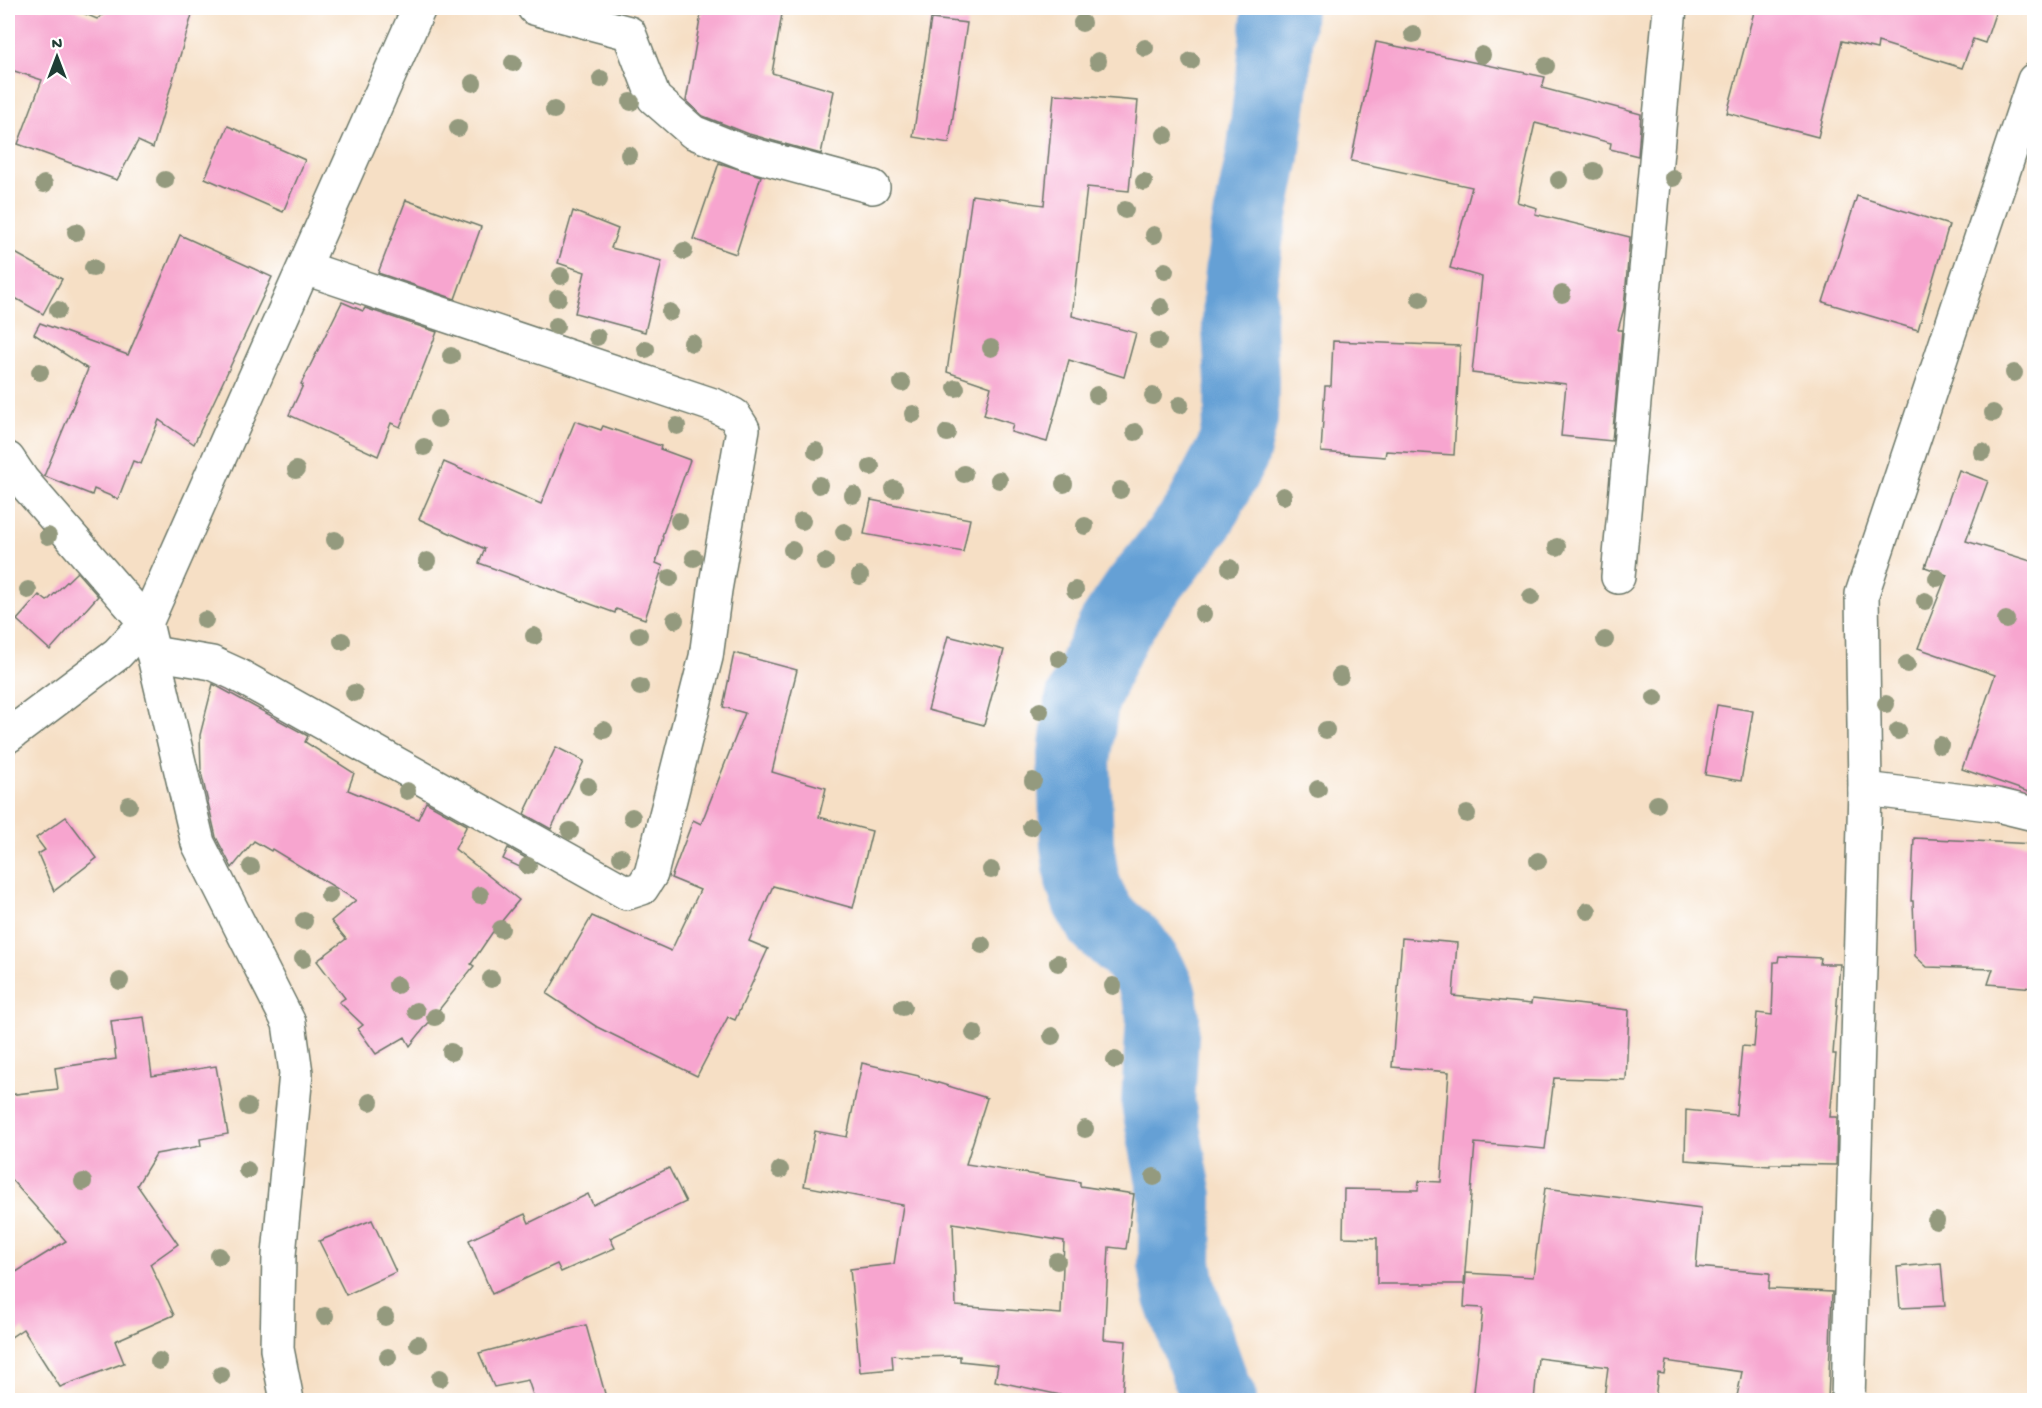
<svg xmlns="http://www.w3.org/2000/svg" width="2042" height="1408" viewBox="0 0 2042 1408" font-family="'Gochi Hand',sans-serif">
  <style>
    .lines { fill: none; stroke-linecap: round; stroke-linejoin: round }
    .river { stroke: #65a0d5; stroke-width: 74 }
    .building { fill: #f7a5cf; fill-rule: evenodd }
    .minor-casing { stroke: #6a7667; stroke-width: 36 }
    .minor { stroke: #fff; stroke-width: 33 }
    .tree { fill: #949a7e }
  </style>
  <rect width="100%" height="100%" fill="#fff"/>
  <filter id="ink" filterUnits="userSpaceOnUse"><feTurbulence type="fractalNoise" baseFrequency=".0167" numOctaves="2"/><feDisplacementMap in="SourceGraphic" scale="12" xChannelSelector="R" yChannelSelector="G"/><feConvolveMatrix kernelMatrix="1 2 1 2 8 2 1 2 1" color-interpolation-filters="sRGB"/></filter>
  <filter id="wash" filterUnits="userSpaceOnUse"><feTurbulence type="fractalNoise" baseFrequency=".008" numOctaves="4" result="noise"/><feDisplacementMap in="SourceGraphic" scale="24" xChannelSelector="R" yChannelSelector="G"/><feGaussianBlur stdDeviation="1.35" result="paint"/><feColorMatrix in="noise" values="0 0 0 0 0 0 0 0 0 0 0 0 0 0 0 0 0 1.4 0 .05"/><feComposite in="paint" operator="in"/></filter>
  <g filter="url(#wash)">
    <rect width="100%" height="100%" fill="#f6dfc5"/>
    <g class="lines">
      <path class="river" d="M1220 1400 1217 1398 1180 1293 1175 1263 1176 1197 1158 1103 1163 1018 1160 996 1150 974 1133 949 1102 922 1089 900 1082 879 1077 844 1074 762 1082 701 1097 664 1114 629 1139 592 1197 519 1233 451 1241 418 1242 381 1239 328 1240 289 1247 233 1263 156 1274 67 1279 8"/>
    </g>
    <g id="blocks">
      <g class="building">
        <path d="M8 8H71L97 19 112 8H194L153 148 138 141 117 180 18 144 42 80 8 69Z"/>
        <path d="M702 8H783L772 73 834 91 821 154 749 134 703 116 686 101Z"/>
        <path d="M1755 8H1887L1886 9 1896 11V8H1997L1985 43 1973 39 1962 68 1878 42 1877 49 1842 41 1818 137 1727 113Z"/>
        <path d="M931 19 967 23 949 143 913 137Z"/>
        <path d="M1376 42 1545 77 1542 88 1641 114 1638 156 1610 149 1611 143 1535 123 1517 202 1537 208 1535 214 1630 237 1624 308 1618 330H1622L1612 441 1561 436 1566 384 1472 373 1482 277 1450 268 1472 187 1351 161Z"/>
        <path d="M1054 94 1138 101 1129 191 1087 187 1072 316 1136 333 1124 377 1069 360 1047 442 1011 432 1013 424 984 415 991 387 947 372 972 195 1044 205Z"/>
        <path d="M228 126 305 160 283 212 205 178Z"/>
        <path d="M719 163 761 176 736 254 693 239Z"/>
        <path d="M1857 196 1949 225 1918 330 1823 302Z"/>
        <path d="M406 200 481 227 455 299 378 273Z"/>
        <path d="M573 211 618 229 611 248 662 261 645 332 575 313 585 272 558 263Z"/>
        <path d="M180 235 272 277 194 444 159 420 141 464 133 461 118 499 94 489 92 495 44 476 88 369 34 334 40 323 128 355Z"/>
        <path d="M8 249 62 279 43 314 8 294Z"/>
        <path d="M342 302 363 311 365 308 437 332 400 427 391 423 378 456 289 415 303 385 301 384Z"/>
        <path d="M1333 341 1460 346 1454 455 1386 451 1385 457 1321 452 1325 386H1331Z"/>
        <path d="M575 421 601 430 603 426 661 446 660 449 690 460 662 536 663 537 656 563 663 566 645 619 616 609 615 613 479 563 485 549 419 519 444 462 541 504Z"/>
        <path d="M1959 470 1988 481 1966 541 2034 562V794L1962 769 1995 675 1918 648 1947 575 1925 567Z"/>
        <path d="M871 500 970 519 963 552 864 534Z"/>
        <path d="M77 572 98 596 50 650 17 620 39 595 47 601Z"/>
        <path d="M948 636 1004 650 984 725 928 710Z"/>
        <path d="M734 653 797 670 772 772 826 788 819 817 872 831 853 908 773 886 749 941 768 949 735 1020 728 1017 697 1076 597 1027 547 994 592 916 671 951 700 890 671 878 693 820 701 824 745 713 723 707Z"/>
        <path d="M213 684 308 736 305 742 354 773 348 790 418 819 426 802 467 825 455 849 519 900 492 933 471 964 474 966 410 1046 405 1037 376 1054 358 1029 363 1025 339 1002 345 998 317 961 346 939 331 921 356 900 272 849 271 851 254 841 232 868 216 837 201 772 200 735Z"/>
        <path d="M1717 705 1753 711 1741 781 1705 775Z"/>
        <path d="M556 747 584 761 551 829 524 814Z"/>
        <path d="M66 817 97 858 54 891 38 854 45 850 36 838Z"/>
        <path d="M1914 838 2034 844V988L1988 984 1993 969 1927 967 1915 956 1913 901H1911Z"/>
        <path d="M508 848 535 863 530 872 503 859Z"/>
        <path d="M1402 938 1457 943 1453 996 1531 1004 1532 999 1629 1010 1626 1080 1554 1078 1545 1149 1475 1143 1464 1284H1377V1238L1343 1237 1344 1189 1418 1190 1419 1181 1441 1182 1449 1072 1392 1067Z"/>
        <path d="M1779 956 1821 958 1820 964H1840L1833 1054H1836L1830 1117H1837L1836 1165 1770 1164V1166L1685 1160 1686 1110 1736 1115 1742 1046 1754 1047 1757 1013 1772 1015 1774 962H1778Z"/>
        <path d="M144 1017 152 1076 216 1066 228 1134 200 1139 201 1146 156 1154 137 1185 178 1244 150 1264 174 1315 115 1341 124 1363 60 1387 23 1329 8 1339V1277L66 1241 8 1176V1095L58 1089 55 1068 116 1059 111 1021Z"/>
        <path d="M862 1063 919 1076V1077L987 1098 966 1164 1080 1182V1186L1134 1194 1126 1249 1109 1247 1104 1339 1126 1341 1122 1401H1088L995 1381 998 1365 960 1361V1356L912 1357 892 1355 893 1369 860 1372 850 1269 894 1264 903 1205 804 1186 815 1131 847 1137ZM953 1223 1064 1241 1061 1314 956 1306Z"/>
        <path d="M669 1168 686 1202 610 1238 615 1248 561 1272 557 1264 492 1294 469 1240 525 1214 529 1223 588 1194 593 1205Z"/>
        <path d="M1545 1188 1701 1208 1696 1267 1770 1273 1769 1289 1832 1292 1828 1401H1736L1742 1372 1666 1361 1664 1374 1658 1373 1655 1401 1604 1398 1608 1367 1538 1358 1534 1401H1473L1483 1308 1464 1307 1466 1273 1533 1277Z"/>
        <path d="M372 1220 396 1272 346 1295 319 1241Z"/>
        <path d="M1941 1263 1945 1306 1900 1308 1897 1267Z"/>
        <path d="M586 1325 607 1401H535L528 1380 494 1387 479 1353Z"/>
      </g>
    </g>
  </g>
  <g filter="url(#ink)">
    <use href="#blocks" fill-opacity="0" stroke="#6a7667" stroke-width="1.5"/>
    <g class="lines">
      <g class="minor-casing">
        <g id="minor">
          <path d="M534 8 629 33 654 98 693 132 743 152 873 187"/>
          <path d="M8 459 22 480 146 623 198 843 289 1023 296 1073 279 1255 277 1349 287 1400"/>
          <path d="M1618 577 1670 8"/>
          <path d="M153 653 212 663 236 674 627 893 642 888 651 874 706 657 715 590 743 429 734 415 716 406 305 268"/>
          <path d="M8 736 117 654 146 623 419 8"/>
          <path d="M1865 789 1997 805 2034 814"/>
          <path d="M1848 1400 1865 789 1862 594 2034 80"/>
        </g>
      </g>
      <use href="#minor" class="minor"/>
    </g>
    <g class="tree">
      <circle cx="1082" cy="23" r="9"/>
      <circle cx="1413" cy="34" r="9"/>
      <circle cx="1145" cy="48" r="9"/>
      <circle cx="1482" cy="55" r="9"/>
      <circle cx="1098" cy="61" r="9"/>
      <circle cx="1191" cy="61" r="9"/>
      <circle cx="513" cy="63" r="9"/>
      <circle cx="1546" cy="66" r="9"/>
      <circle cx="601" cy="79" r="9"/>
      <circle cx="473" cy="83" r="9"/>
      <circle cx="631" cy="102" r="9"/>
      <circle cx="554" cy="110" r="9"/>
      <circle cx="458" cy="128" r="9"/>
      <circle cx="1165" cy="135" r="9"/>
      <circle cx="629" cy="155" r="9"/>
      <circle cx="1594" cy="171" r="9"/>
      <circle cx="1673" cy="178" r="9"/>
      <circle cx="165" cy="180" r="9"/>
      <circle cx="1559" cy="180" r="9"/>
      <circle cx="1144" cy="182" r="9"/>
      <circle cx="44" cy="184" r="9"/>
      <circle cx="1125" cy="210" r="9"/>
      <circle cx="76" cy="232" r="9"/>
      <circle cx="1154" cy="235" r="9"/>
      <circle cx="684" cy="251" r="9"/>
      <circle cx="93" cy="268" r="9"/>
      <circle cx="1165" cy="271" r="9"/>
      <circle cx="561" cy="276" r="9"/>
      <circle cx="1562" cy="294" r="9"/>
      <circle cx="558" cy="298" r="9"/>
      <circle cx="1420" cy="299" r="9"/>
      <circle cx="1161" cy="307" r="9"/>
      <circle cx="58" cy="310" r="9"/>
      <circle cx="670" cy="312" r="9"/>
      <circle cx="556" cy="326" r="9"/>
      <circle cx="597" cy="337" r="9"/>
      <circle cx="1158" cy="341" r="9"/>
      <circle cx="692" cy="343" r="9"/>
      <circle cx="991" cy="348" r="9"/>
      <circle cx="646" cy="349" r="9"/>
      <circle cx="451" cy="356" r="9"/>
      <circle cx="40" cy="372" r="9"/>
      <circle cx="2014" cy="373" r="9"/>
      <circle cx="902" cy="383" r="9"/>
      <circle cx="956" cy="388" r="9"/>
      <circle cx="1097" cy="395" r="9"/>
      <circle cx="1153" cy="396" r="9"/>
      <circle cx="1180" cy="405" r="9"/>
      <circle cx="1993" cy="413" r="9"/>
      <circle cx="913" cy="414" r="9"/>
      <circle cx="438" cy="419" r="9"/>
      <circle cx="677" cy="426" r="9"/>
      <circle cx="1135" cy="432" r="9"/>
      <circle cx="947" cy="433" r="9"/>
      <circle cx="424" cy="447" r="9"/>
      <circle cx="816" cy="451" r="9"/>
      <circle cx="1982" cy="452" r="9"/>
      <circle cx="871" cy="467" r="9"/>
      <circle cx="296" cy="470" r="9"/>
      <circle cx="964" cy="474" r="9"/>
      <circle cx="999" cy="480" r="9"/>
      <circle cx="1064" cy="484" r="9"/>
      <circle cx="819" cy="485" r="9"/>
      <circle cx="894" cy="489" r="9"/>
      <circle cx="1120" cy="490" r="9"/>
      <circle cx="853" cy="495" r="9"/>
      <circle cx="1283" cy="496" r="9"/>
      <circle cx="679" cy="521" r="9"/>
      <circle cx="802" cy="521" r="9"/>
      <circle cx="1085" cy="526" r="9"/>
      <circle cx="844" cy="532" r="9"/>
      <circle cx="48" cy="536" r="9"/>
      <circle cx="335" cy="540" r="9"/>
      <circle cx="1557" cy="547" r="9"/>
      <circle cx="792" cy="550" r="9"/>
      <circle cx="694" cy="558" r="9"/>
      <circle cx="427" cy="561" r="9"/>
      <circle cx="825" cy="562" r="9"/>
      <circle cx="1230" cy="568" r="9"/>
      <circle cx="860" cy="576" r="9"/>
      <circle cx="670" cy="578" r="9"/>
      <circle cx="1937" cy="578" r="9"/>
      <circle cx="28" cy="590" r="9"/>
      <circle cx="1075" cy="590" r="9"/>
      <circle cx="1531" cy="597" r="9"/>
      <circle cx="1925" cy="601" r="9"/>
      <circle cx="1203" cy="614" r="9"/>
      <circle cx="205" cy="620" r="9"/>
      <circle cx="675" cy="620" r="9"/>
      <circle cx="2006" cy="620" r="9"/>
      <circle cx="639" cy="635" r="9"/>
      <circle cx="534" cy="636" r="9"/>
      <circle cx="1605" cy="640" r="9"/>
      <circle cx="342" cy="641" r="9"/>
      <circle cx="1059" cy="658" r="9"/>
      <circle cx="1907" cy="664" r="9"/>
      <circle cx="1340" cy="676" r="9"/>
      <circle cx="640" cy="687" r="9"/>
      <circle cx="354" cy="693" r="9"/>
      <circle cx="1655" cy="698" r="9"/>
      <circle cx="1886" cy="704" r="9"/>
      <circle cx="1040" cy="711" r="9"/>
      <circle cx="604" cy="730" r="9"/>
      <circle cx="1326" cy="730" r="9"/>
      <circle cx="1898" cy="731" r="9"/>
      <circle cx="1940" cy="745" r="9"/>
      <circle cx="1033" cy="781" r="9"/>
      <circle cx="588" cy="786" r="9"/>
      <circle cx="1318" cy="789" r="9"/>
      <circle cx="407" cy="791" r="9"/>
      <circle cx="1657" cy="804" r="9"/>
      <circle cx="129" cy="805" r="9"/>
      <circle cx="1467" cy="814" r="9"/>
      <circle cx="632" cy="817" r="9"/>
      <circle cx="1031" cy="827" r="9"/>
      <circle cx="570" cy="831" r="9"/>
      <circle cx="621" cy="857" r="9"/>
      <circle cx="1538" cy="861" r="9"/>
      <circle cx="528" cy="866" r="9"/>
      <circle cx="251" cy="867" r="9"/>
      <circle cx="991" cy="870" r="9"/>
      <circle cx="329" cy="895" r="9"/>
      <circle cx="480" cy="895" r="9"/>
      <circle cx="1588" cy="911" r="9"/>
      <circle cx="304" cy="921" r="9"/>
      <circle cx="501" cy="929" r="9"/>
      <circle cx="982" cy="945" r="9"/>
      <circle cx="303" cy="959" r="9"/>
      <circle cx="1058" cy="963" r="9"/>
      <circle cx="491" cy="979" r="9"/>
      <circle cx="120" cy="981" r="9"/>
      <circle cx="397" cy="985" r="9"/>
      <circle cx="1113" cy="986" r="9"/>
      <circle cx="903" cy="1007" r="9"/>
      <circle cx="416" cy="1011" r="9"/>
      <circle cx="435" cy="1017" r="9"/>
      <circle cx="974" cy="1033" r="9"/>
      <circle cx="1052" cy="1036" r="9"/>
      <circle cx="451" cy="1052" r="9"/>
      <circle cx="1115" cy="1060" r="9"/>
      <circle cx="370" cy="1102" r="9"/>
      <circle cx="248" cy="1107" r="9"/>
      <circle cx="1085" cy="1129" r="9"/>
      <circle cx="247" cy="1170" r="9"/>
      <circle cx="780" cy="1170" r="9"/>
      <circle cx="1154" cy="1177" r="9"/>
      <circle cx="83" cy="1182" r="9"/>
      <circle cx="1936" cy="1221" r="9"/>
      <circle cx="219" cy="1256" r="9"/>
      <circle cx="1057" cy="1261" r="9"/>
      <circle cx="325" cy="1316" r="9"/>
      <circle cx="385" cy="1317" r="9"/>
      <circle cx="418" cy="1344" r="9"/>
      <circle cx="388" cy="1357" r="9"/>
      <circle cx="159" cy="1361" r="9"/>
      <circle cx="221" cy="1375" r="9"/>
      <circle cx="440" cy="1378" r="9"/>
    </g>
  </g>
  <rect width="2042" height="1408" fill="none" stroke="#fff" stroke-width="30"/>
  <g transform="translate(57 57)" stroke="#ffffff" stroke-width="4.5" paint-order="stroke">
  <path d="M0-4.5L10 22L0 15L-10 22Z" fill="#1f3d34"/>
  <text y="-9" font-size="16" font-weight="bold" text-anchor="middle" fill="#1f3d34">N</text>
  </g>
</svg>
